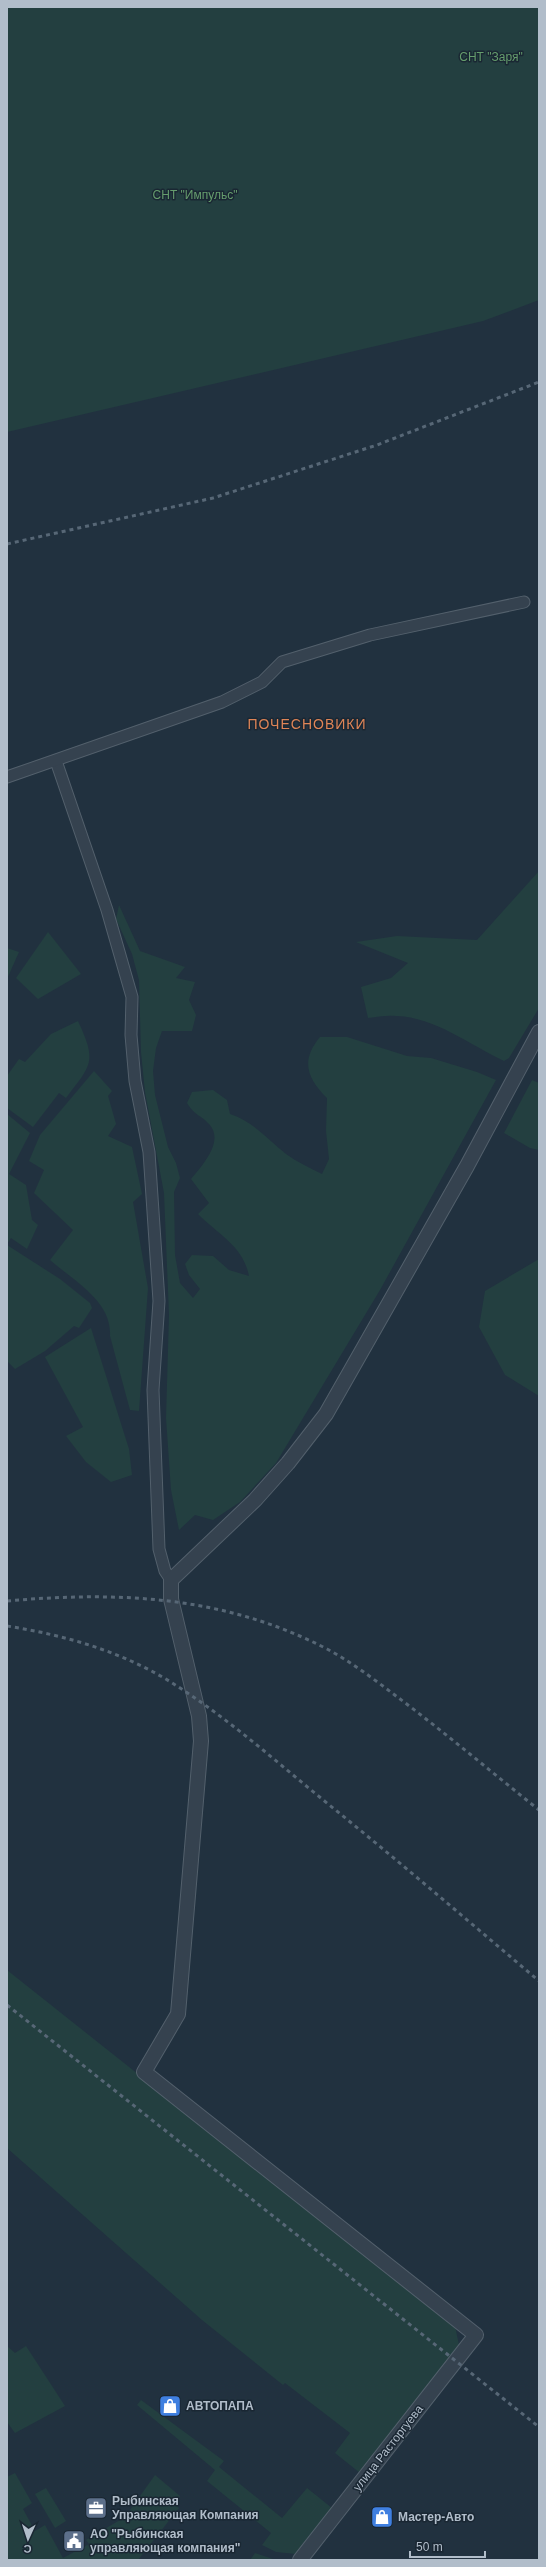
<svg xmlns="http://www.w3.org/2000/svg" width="546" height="2567" viewBox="0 0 546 2567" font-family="Arial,sans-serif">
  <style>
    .green { fill: #233f40 }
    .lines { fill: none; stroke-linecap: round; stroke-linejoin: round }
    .minor-casing { stroke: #53606c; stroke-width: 13 }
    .tertiary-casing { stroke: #53606c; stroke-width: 16 }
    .minor { stroke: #35424f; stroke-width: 11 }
    .tertiary { stroke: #35424f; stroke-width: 14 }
    .rail { stroke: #576776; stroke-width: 3; stroke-dasharray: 4 4; stroke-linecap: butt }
    .labels { text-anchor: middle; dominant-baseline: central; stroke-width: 3; stroke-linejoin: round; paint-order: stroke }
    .park-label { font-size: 12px; fill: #659d6d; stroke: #1a2733 }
    .poi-label { font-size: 12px; font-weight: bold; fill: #b1bdca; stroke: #1a2733; text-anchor: start }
    .street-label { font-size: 12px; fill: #b1bdca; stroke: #1a2733 }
    .quarter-label { font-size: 14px; letter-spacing: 1px; fill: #df8557; stroke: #1a2733 }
  </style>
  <rect width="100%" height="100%" fill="#21313f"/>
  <g class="green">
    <path d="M7 7H539V300L483 321 7 432Z"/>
    <path d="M539 871V1008L509 1058 504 1061C470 1045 435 1017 396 1016 387 1015 377 1017 368 1018L361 987 391 978 408 963 356 942 397 936 477 940Z"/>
    <path d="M119 905 140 951 185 967 176 978 195 982 189 1000 196 1015 192 1031H162L156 1048 153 1071 155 1095 168 1147 176 1163 180 1178 174 1192 175 1255 180 1283 193 1298 200 1289 189 1275 185 1264 192 1255 213 1256 229 1270 249 1276C243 1246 219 1235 198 1214L209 1203 191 1179C202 1166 225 1141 209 1124 201 1115 195 1116 187 1103L192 1092 213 1090 227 1100 230 1114C254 1122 267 1139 286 1154 297 1162 310 1168 322 1174L329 1159 326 1131 327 1098C306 1077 301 1060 320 1037H347L407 1056 431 1058 477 1072 496 1080 380 1290 276 1463 240 1502 213 1520 195 1515 179 1530 171 1490 166 1418 169 1315 164 1193 145 1092 141 1052 139 980 132 954 116 919Z"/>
    <path d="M48 932 81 974 38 999 16 978Z"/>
    <path d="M7 948 19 952 7 979Z"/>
    <path d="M78 1021C97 1062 92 1064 66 1098L59 1093 33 1127 7 1108V1076L19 1059 25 1062 51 1034Z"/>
    <path d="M94 1071 112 1091 108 1096 116 1124 108 1136 132 1147 142 1194 133 1202 148 1288 139 1411 130 1410 110 1336C112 1301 74 1281 50 1260L73 1230 34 1193 44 1170 29 1161 40 1135Z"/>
    <path d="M532 1080 539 1083V1150L530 1148 504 1133Z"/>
    <path d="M7 1114 30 1133 9 1174 26 1185 32 1220 38 1225 27 1249 11 1238 7 1244Z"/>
    <path d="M7 1245 60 1279 90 1303 92 1308 79 1328 74 1326 45 1351 15 1369 7 1361Z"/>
    <path d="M539 1259V1396L505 1375 479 1327 485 1291Z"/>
    <path d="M91 1328 129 1449 132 1475 111 1482 86 1462 66 1436 83 1427 45 1357Z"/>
    <path d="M7 1970 455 2326 459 2345 455 2354 360 2473 335 2453 350 2433 285 2383 283 2385 202 2320 7 2148Z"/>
    <path d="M7 2346 15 2353 26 2346 65 2406 15 2433 7 2422Z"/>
    <path d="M141 2400 224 2461 219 2467 282 2518 307 2488 332 2508 296 2554 276 2552 262 2545 271 2533 207 2481 215 2470 137 2405Z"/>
    <path d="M15 2473 32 2503 23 2509 35 2531 45 2525 63 2558 89 2544 86 2540 125 2517 155 2475 180 2496 174 2504 179 2508 138 2560H7V2477Z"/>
    <path d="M46 2488 66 2521 55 2528 35 2494Z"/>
    <path d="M255 2553 276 2560H250Z"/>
  </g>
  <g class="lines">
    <g class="minor-casing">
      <g id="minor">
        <path d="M56 761 107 910 132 997 131 1035 135 1081 149 1152 159 1301 153 1390 159 1549 165 1571 171 1580"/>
        <path d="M7 777 222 702 262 682 282 662 370 635 524 602"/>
      </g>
    </g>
    <g class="tertiary-casing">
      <path id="tertiary" d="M300 2560 476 2335 144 2072 178 2014 201 1741 199 1716 171 1599V1580L255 1500 288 1463 326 1414 467 1166 539 1032"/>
    </g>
    <use href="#minor" class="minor"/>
    <use href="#tertiary" class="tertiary"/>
    <g class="rail">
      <path d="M7 544 213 498 377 445 539 382"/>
      <path d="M7 1601C120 1591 225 1596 327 1649 355 1664 380 1684 404 1702 450 1737 494 1774 539 1810"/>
      <path d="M7 1626C64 1635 120 1651 169 1681 224 1715 272 1758 322 1799 395 1858 467 1920 539 1981"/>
      <path d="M7 2005 539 2427"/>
    </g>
  </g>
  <defs>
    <g id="shop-square" transform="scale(1.15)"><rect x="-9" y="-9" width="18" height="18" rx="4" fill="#3f7fe0" stroke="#1a2733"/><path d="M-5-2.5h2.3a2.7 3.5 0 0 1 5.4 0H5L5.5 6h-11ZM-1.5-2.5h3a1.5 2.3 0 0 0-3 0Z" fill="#fff"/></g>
    <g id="office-square" transform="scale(1.15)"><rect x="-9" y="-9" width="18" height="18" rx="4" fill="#5c6f8a" stroke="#1a2733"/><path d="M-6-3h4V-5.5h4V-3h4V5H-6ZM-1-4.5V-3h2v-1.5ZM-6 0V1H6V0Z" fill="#fff"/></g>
    <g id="civic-square" transform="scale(1.15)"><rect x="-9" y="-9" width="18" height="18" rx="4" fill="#5c6f8a" stroke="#1a2733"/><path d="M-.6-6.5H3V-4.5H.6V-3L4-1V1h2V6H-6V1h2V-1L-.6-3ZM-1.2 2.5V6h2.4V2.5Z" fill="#fff"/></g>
  </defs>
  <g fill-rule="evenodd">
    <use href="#shop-square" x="170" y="2406"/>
    <use href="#office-square" x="96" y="2508"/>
    <use href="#shop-square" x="382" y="2517"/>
    <use href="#civic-square" x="74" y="2541"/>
  </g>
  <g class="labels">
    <g class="park-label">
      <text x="491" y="57">СНТ "Заря"</text>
      <text x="195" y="195">СНТ "Импульс"</text>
    </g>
    <g class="poi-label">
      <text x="186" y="2406">АВТОПАПА</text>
      <text x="112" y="2501">Рыбинская<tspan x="112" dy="14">Управляющая Компания</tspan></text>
      <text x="398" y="2517">Мастер-Авто</text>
      <text x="90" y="2534">АО "Рыбинская<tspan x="90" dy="14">управляющая компания"</tspan></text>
    </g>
    <g class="street-label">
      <text transform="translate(388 2448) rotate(-52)">улица Расторгуева</text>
    </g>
    <g class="quarter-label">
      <text x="307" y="724">ПОЧЕСНОВИКИ</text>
    </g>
  </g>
  <rect width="546" height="2567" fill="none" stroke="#b1bdca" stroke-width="16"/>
  <g transform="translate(28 2539) rotate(183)" stroke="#1a2733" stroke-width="3" paint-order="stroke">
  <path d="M0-3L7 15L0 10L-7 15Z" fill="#b1bdca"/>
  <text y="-6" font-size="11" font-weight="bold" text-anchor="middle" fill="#b1bdca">С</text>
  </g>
  <path d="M410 2551v6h75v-6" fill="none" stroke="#b1bdca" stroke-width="2"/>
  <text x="416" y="2551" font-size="12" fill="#b1bdca" stroke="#1a2733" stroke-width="3" paint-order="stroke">50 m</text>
</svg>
